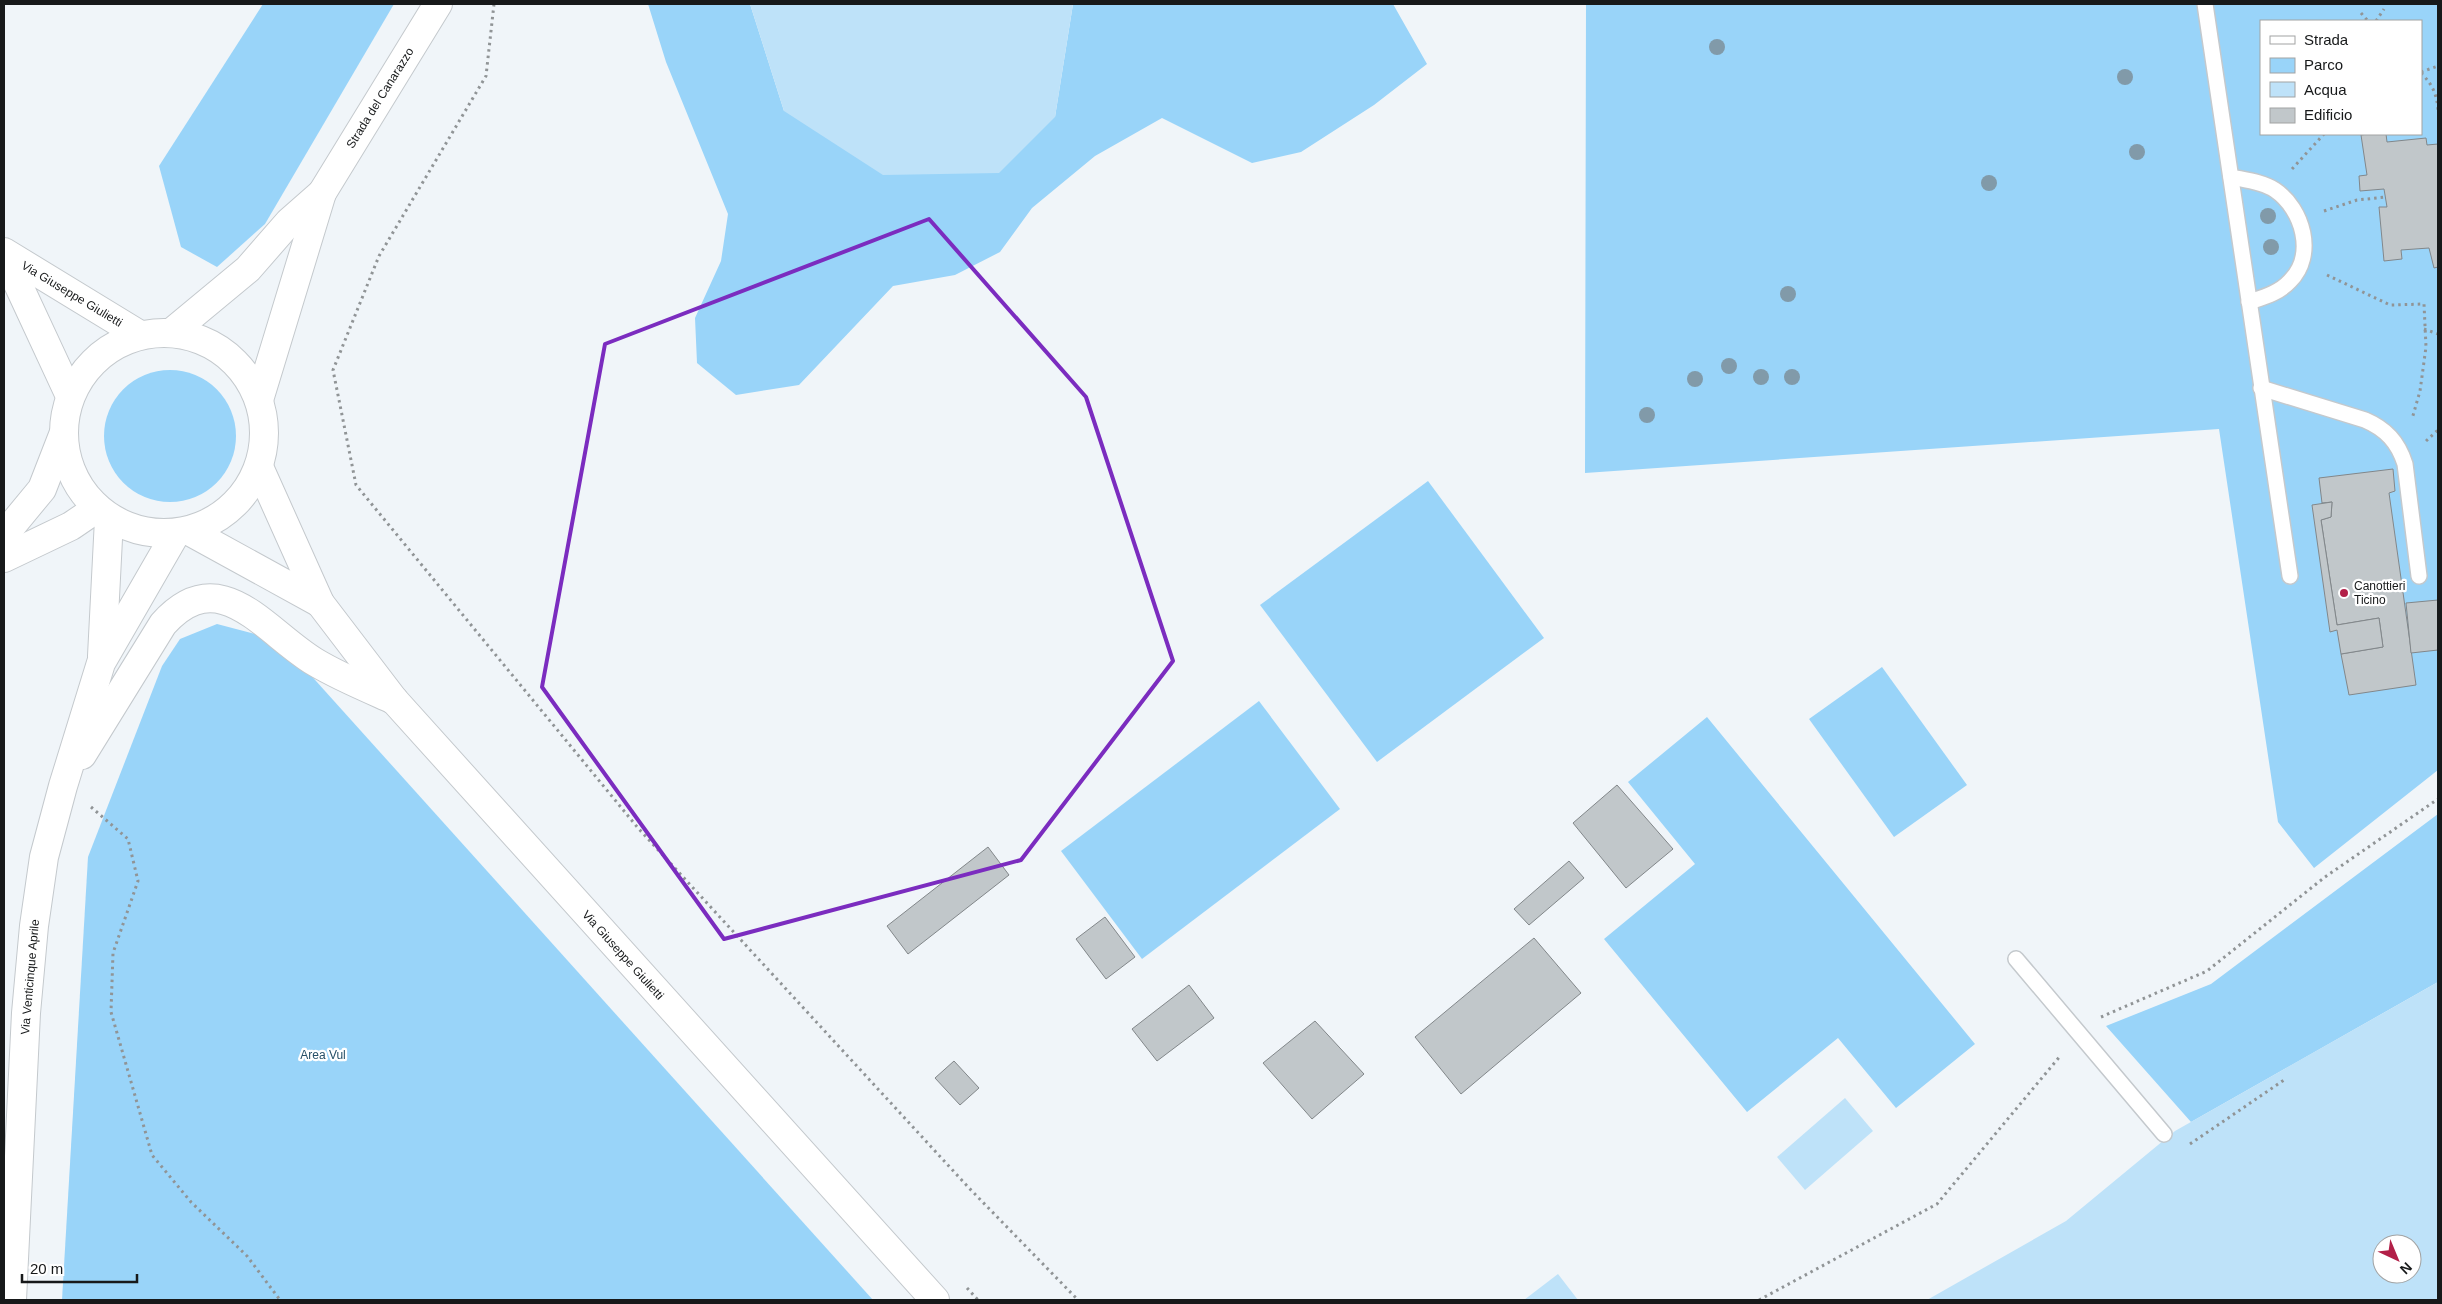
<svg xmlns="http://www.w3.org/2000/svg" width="2442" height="1304" viewBox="0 0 2442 1304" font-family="Arial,sans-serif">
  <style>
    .green { fill: #99d4f9; fill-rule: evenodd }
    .water { fill: #bee2f9; fill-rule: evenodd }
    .building { fill: #c1c7ca; stroke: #82878a }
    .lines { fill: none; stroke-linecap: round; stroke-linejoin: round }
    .service-casing { stroke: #c4c9cd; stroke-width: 18 }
    .minor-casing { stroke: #c4c9cd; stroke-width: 30 }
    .tertiary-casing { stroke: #c4c9cd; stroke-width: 30 }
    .secondary-casing { stroke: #c4c9cd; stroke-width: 30 }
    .path { stroke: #909496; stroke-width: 3; stroke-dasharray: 2.5 4; stroke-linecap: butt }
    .service { stroke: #fff; stroke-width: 15 }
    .minor { stroke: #fff; stroke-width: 28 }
    .tertiary { stroke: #fff; stroke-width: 28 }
    .secondary { stroke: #fff; stroke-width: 28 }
    .tree { fill: #819aa9 }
    .marked { fill: none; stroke: #7b2cbf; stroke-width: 4; stroke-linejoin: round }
    .poi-dot { fill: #b22048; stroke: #fff; stroke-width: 2 }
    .labels { text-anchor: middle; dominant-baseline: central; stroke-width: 4.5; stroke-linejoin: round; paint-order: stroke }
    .street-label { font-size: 12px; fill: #17191a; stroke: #fff }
    .poi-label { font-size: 12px; fill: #17191a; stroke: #fff; text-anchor: start }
    .park-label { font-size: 12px; fill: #265068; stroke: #fff }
  </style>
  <rect width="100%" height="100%" fill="#f0f5f9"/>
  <g class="green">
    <path d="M263 4H394L265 224 217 267 181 247 159 166Z"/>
    <path d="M648 4H750L784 111 1055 117 1073 4H1393L1427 64 1374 105 1301 152 1252 163 1162 118 1095 156 1032 208 1000 252 955 275 893 286 799 385 736 395 697 363 695 318 721 261 728 214 666 62Z"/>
    <path d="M1586 4H2438V770L2314 868 2278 822 2219 429 1585 473ZM2261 21H2421V134H2261Z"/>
    <circle cx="170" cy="436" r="66"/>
    <path d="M1428 481 1544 638 1377 762 1260 605Z"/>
    <path d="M217 624 267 637 307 671 873 1300H62L88 857 162 666 180 639Z"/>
    <path d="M1882 667 1967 785 1894 837 1809 719Z"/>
    <path d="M1259 701 1340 809 1142 959 1061 851Z"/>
    <path d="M1707 717 1975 1044 1896 1108 1838 1038 1747 1112 1604 939 1695 864 1628 782Z"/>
    <path d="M2438 814V982L2191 1122 2106 1026 2211 984Z"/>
  </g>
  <g class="water">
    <path d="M750 4H1073L1055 117 999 173 883 175 784 111Z"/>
    <path d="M2438 982V1300H1927L2066 1221 2175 1131ZM2382 1244H2412V1274H2382Z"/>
    <path d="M1845 1098 1873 1131 1805 1190 1777 1157Z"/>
    <path d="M1558 1274 1578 1300H1524Z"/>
  </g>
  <g class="building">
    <path d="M2368 134H2386L2387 142 2426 138 2427 145 2438 144V267L2434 268 2429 248 2401 250 2402 259 2384 261 2379 207H2387L2384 189 2360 191 2359 176 2367 175 2361 135Z"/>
    <path d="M2393 469 2395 491 2389 493 2416 685 2349 695 2341 654 2383 647 2379 618 2337 625 2321 520 2331 517 2332 502 2322 503 2319 478Z"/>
    <path d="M2332 502 2331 517 2321 520 2337 625 2379 618 2383 647 2341 654 2337 630 2330 632 2312 505Z"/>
    <path d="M2438 600V650L2411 653 2406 603Z"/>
    <path d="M1617 785 1673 849 1626 888 1573 823Z"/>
    <path d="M988 847 1009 875 908 954 887 926Z"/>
    <path d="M1569 861 1584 878 1529 925 1514 909Z"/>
    <path d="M1105 917 1135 957 1106 979 1076 939Z"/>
    <path d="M1534 938 1581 993 1461 1094 1415 1037Z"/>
    <path d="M1189 985 1214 1018 1157 1061 1132 1029Z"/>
    <path d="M1315 1021 1364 1074 1312 1119 1263 1063Z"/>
    <path d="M954 1061 979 1088 960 1105 935 1078Z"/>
  </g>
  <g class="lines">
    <g class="service-casing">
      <g id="service">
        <path d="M2205 4 2290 576"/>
        <path d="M2231 177C2245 180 2263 182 2275 190 2303 209 2316 255 2290 281 2279 293 2264 297 2249 302"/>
        <path d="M2261 388 2365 420C2386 429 2398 442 2405 464L2419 576"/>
        <path d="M2016 959 2164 1134"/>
      </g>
    </g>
    <g class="minor-casing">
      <g id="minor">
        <path d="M4 535 42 489 63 435"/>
        <path d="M4 558 71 526 96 509"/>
      </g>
    </g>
    <g class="tertiary-casing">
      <g id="tertiary">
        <path d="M172 332 248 269 289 222 322 193"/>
        <path d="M259 400 322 193 438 4"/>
        <path d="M102 656 109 519"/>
        <path d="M82 755 163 624C220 560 265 632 315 662 340 677 367 688 394 700"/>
        <path d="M12 1300 26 1013 34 926 44 857 63 786 101 663 176 533"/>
      </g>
    </g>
    <g class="secondary-casing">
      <g id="secondary">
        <path d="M4 252 140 335"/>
        <path d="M4 254 70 396"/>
        <circle cx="164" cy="433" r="100"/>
        <path d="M259 467 320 603 394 700 935 1300"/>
        <path d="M189 531 320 603"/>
      </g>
    </g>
    <g class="path">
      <path d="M494 4 486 76 379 256 333 370 356 485 638 828 969 1188 1078 1300"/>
      <path d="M2361 13 2368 21"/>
      <path d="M2376 21 2384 9"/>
      <path d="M2421 72 2438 66"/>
      <path d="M2421 73C2432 84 2437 94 2438 110"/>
      <path d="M2292 169 2324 134"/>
      <path d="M2324 211 2357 200 2386 197"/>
      <path d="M2327 275 2390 305 2424 304 2426 347 2420 391 2412 419"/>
      <path d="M2424 329 2438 334"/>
      <path d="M2426 441 2438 430"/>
      <path d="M91 807 128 839 138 881 113 953 111 1012 152 1155 191 1202 247 1256 280 1300"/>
      <path d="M2101 1017 2207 971 2325 877 2438 799"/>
      <path d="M2190 1144 2284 1080"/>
      <path d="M967 1288 978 1300"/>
      <path d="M1759 1300 1937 1204 2061 1055"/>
    </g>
    <use href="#service" class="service"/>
    <use href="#minor" class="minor"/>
    <use href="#tertiary" class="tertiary"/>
    <use href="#secondary" class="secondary"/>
  </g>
  <g class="tree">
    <circle cx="1717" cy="47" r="8"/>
    <circle cx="2125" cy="77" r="8"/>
    <circle cx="2137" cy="152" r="8"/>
    <circle cx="1989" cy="183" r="8"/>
    <circle cx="2268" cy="216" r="8"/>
    <circle cx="2271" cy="247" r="8"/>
    <circle cx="1788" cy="294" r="8"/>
    <circle cx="1729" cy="366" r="8"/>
    <circle cx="1761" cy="377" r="8"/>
    <circle cx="1792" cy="377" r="8"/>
    <circle cx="1695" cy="379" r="8"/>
    <circle cx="1647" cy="415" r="8"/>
  </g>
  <path class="marked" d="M929 219 1086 397 1173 661 1021 860 724 939 542 687 605 344Z"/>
  <circle class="poi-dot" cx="2344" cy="593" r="5"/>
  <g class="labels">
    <g class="street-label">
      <text transform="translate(380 98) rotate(-58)">Strada del Canarazzo</text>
      <text transform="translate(72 294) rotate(31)">Via Giuseppe Giulietti</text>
      <text transform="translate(623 955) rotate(48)">Via Giuseppe Giulietti</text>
      <text transform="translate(30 977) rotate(-85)">Via Venticinque Aprile</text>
    </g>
    <g class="poi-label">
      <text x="2354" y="586">Canottieri<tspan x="2354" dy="14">Ticino</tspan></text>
    </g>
    <g class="park-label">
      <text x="323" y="1055">Area Vul</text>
    </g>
  </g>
  <rect width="2442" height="1304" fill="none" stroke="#17191a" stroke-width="10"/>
  <rect x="2260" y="20" width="162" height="115" fill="#ffffff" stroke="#a2a3a3"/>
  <rect x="2270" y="36" width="25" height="8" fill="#ffffff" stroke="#a2a3a3"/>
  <text x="2304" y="45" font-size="15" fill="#17191a">Strada</text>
  <rect x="2270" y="58" width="25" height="15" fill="#99d4f9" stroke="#a2a3a3"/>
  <text x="2304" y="70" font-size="15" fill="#17191a">Parco</text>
  <rect x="2270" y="82" width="25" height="15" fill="#bee2f9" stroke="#a2a3a3"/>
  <text x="2304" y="95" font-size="15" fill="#17191a">Acqua</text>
  <rect x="2270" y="108" width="25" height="15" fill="#c1c7ca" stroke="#a2a3a3"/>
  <text x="2304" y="120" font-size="15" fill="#17191a">Edificio</text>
  <g transform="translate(2397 1259) rotate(136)"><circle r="24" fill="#ffffff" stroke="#a2a3a3"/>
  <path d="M0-4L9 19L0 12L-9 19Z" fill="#b22048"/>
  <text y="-8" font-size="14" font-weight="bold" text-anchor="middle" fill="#17191a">N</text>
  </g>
  <path d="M22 1274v8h115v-8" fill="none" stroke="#17191a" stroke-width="2.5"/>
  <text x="30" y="1274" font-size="15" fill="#17191a" stroke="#ffffff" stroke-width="4" paint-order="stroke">20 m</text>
</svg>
